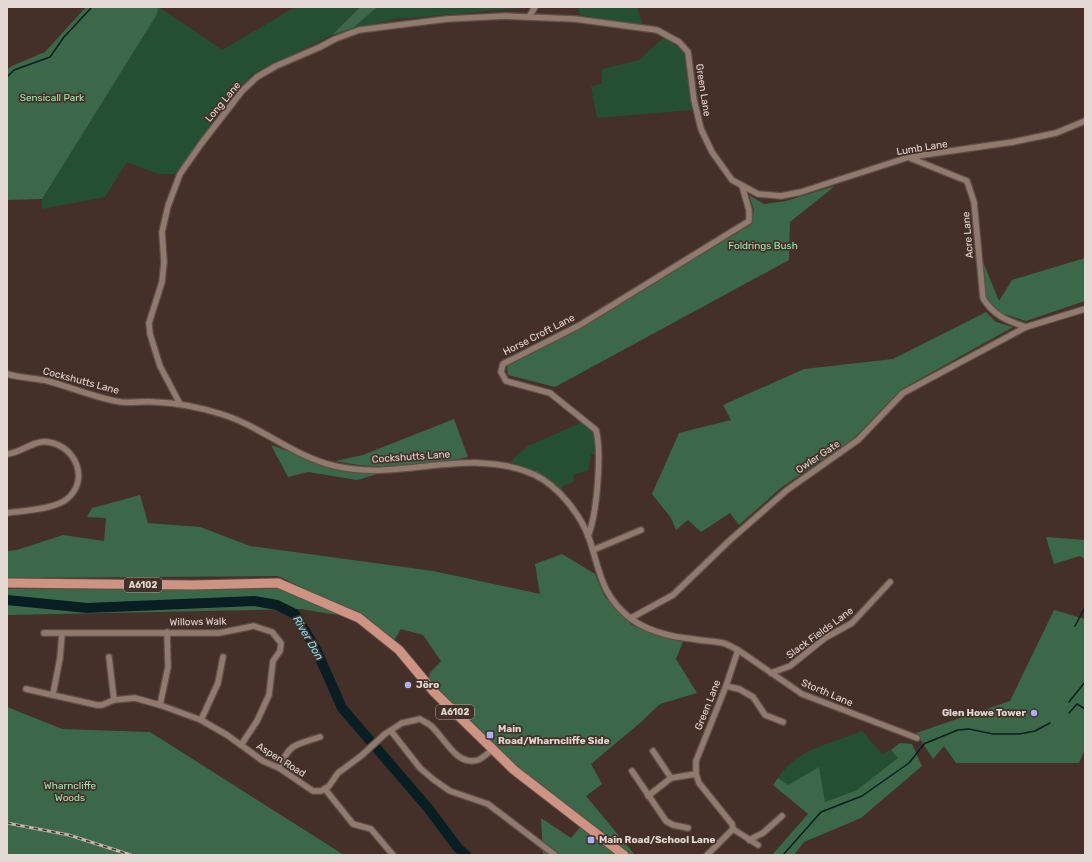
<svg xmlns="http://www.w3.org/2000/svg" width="1092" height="862" viewBox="0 0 1092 862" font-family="Rubik,sans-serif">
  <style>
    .green { fill: #254f32 }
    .forest { fill: #3b6848 }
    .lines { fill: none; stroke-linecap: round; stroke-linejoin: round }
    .stream { stroke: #081e22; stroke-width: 1.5 }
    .river { stroke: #081e22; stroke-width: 10 }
    .street-casing { stroke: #5d4e46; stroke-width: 8 }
    .primary-casing { stroke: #5d4e46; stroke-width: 11 }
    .street { stroke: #90796f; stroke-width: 5.5 }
    .primary { stroke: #ce9383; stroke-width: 9 }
    .rail-casing { stroke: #c1b4ad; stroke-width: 3 }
    .rail { stroke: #443028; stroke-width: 1.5; stroke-dasharray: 4.5; stroke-linecap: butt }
    .poi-dot { fill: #afaefa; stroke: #443028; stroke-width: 1.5 }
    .labels { text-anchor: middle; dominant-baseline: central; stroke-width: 3.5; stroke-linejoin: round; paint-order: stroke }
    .shield { fill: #443028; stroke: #b4a69f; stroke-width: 1 }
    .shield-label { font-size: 9px; font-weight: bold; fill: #e4d8d2 }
    .street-label { font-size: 10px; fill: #e4d8d2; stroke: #443028 }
    .park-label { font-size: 10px; fill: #9ee6b1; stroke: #443028 }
    .poi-label { font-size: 10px; font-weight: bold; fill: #e4d8d2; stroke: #443028; text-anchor: start }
    .water-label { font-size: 11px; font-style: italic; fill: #79e5f7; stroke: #443028 }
  </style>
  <rect width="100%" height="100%" fill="#443028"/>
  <g class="green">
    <path d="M159 7 222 50 295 7H359L332 35 252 74 175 174H159L127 162 105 197 42 209V199L156 16Z"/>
    <path d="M380 7H531L398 19 353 28 375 9Z"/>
    <path d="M578 7H637L643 26 580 15Z"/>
    <path d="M663 38 674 43 686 55 692 110 597 118 591 86 602 84V69L639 60Z"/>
    <path d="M585 421 594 431 595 454H591L588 471 574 474 573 482 563 486 561 493C545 474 534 470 510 462L528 446Z"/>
    <path d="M862 731 882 754 891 750 898 758 857 790 825 802 787 785 778 778C796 749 833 743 862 731Z"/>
  </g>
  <g class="forest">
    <path d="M86 7H159L156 16 42 199 7 200V70L12 66 45 52Z"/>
    <path d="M360 7H380L375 9 353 28 332 35Z"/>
    <path d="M835 186 790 222 789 260 555 387 508 375 507 366 578 330 750 225 754 210 749 195 764 204 786 201Z"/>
    <path d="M1085 258V301L1026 321 1001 313 986 299 983 262 999 301 1012 280Z"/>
    <path d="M986 312 996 322 1013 327 902 389 851 441 782 487 739 525 730 513 701 532 688 520 676 530 671 518 652 494 679 433 731 420 723 405 804 369 893 359Z"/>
    <path d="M454 419 468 457C457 460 446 460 435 462 401 466 370 469 336 461L363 455Z"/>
    <path d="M271 445 335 468 381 473 357 480 308 472 288 477Z"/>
    <path d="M140 495 148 523 200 527 250 546 433 571 540 594 535 564 562 554 595 574 605 597 632 625 683 642 676 659 697 693 660 704 640 723 591 764 602 784 586 796 635 855H629L516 766 428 681 430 673 441 661 423 635 401 629 393 642 359 615 278 576 7 578V551L17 550 63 535 104 541 106 518 87 517 92 508Z"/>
    <path d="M1046 537 1085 540V559L1080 556 1054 564Z"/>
    <path d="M278 588 350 617 301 609 7 615V589Z"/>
    <path d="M1054 610 1085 619V749L1079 763H956L944 746 933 759 916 733 1010 701Z"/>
    <path d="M7 707 62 729 150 732 344 855H7Z"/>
    <path d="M900 743 912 744 922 766 861 818 804 842 794 855H772L808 814 773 785 778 778 788 785 819 767 825 802 857 790 898 758 891 750Z"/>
    <path d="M541 818 571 838 581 826 616 855H543Z"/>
  </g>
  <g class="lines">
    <g class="stream">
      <path d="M7 77 14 70 50 57 64 37 92 7"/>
      <path d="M1075 626 1085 607"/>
      <path d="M1069 702 1085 682"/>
      <path d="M1069 713 1077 704 1085 709"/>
      <path d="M926 743 958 730 969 729 993 734H1019L1035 731 1050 723"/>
      <path d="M783 855 821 812 862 796 909 763 925 743"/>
    </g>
    <path class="river" d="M7 600 87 608 254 601 277 605 295 614 316 649 342 708 428 808 458 848 466 855"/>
    <g class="street-casing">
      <g id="street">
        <path d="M529 17 535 7"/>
        <path d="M910 158 967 181 974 202 983 298C993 315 1007 321 1026 327"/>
        <path d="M7 374C20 378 35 378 48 381 73 388 96 398 121 402 132 403 144 401 155 402 177 403 199 407 221 414 261 426 294 457 335 466 402 482 469 445 535 475 558 486 580 514 589 538 600 570 600 594 630 618 647 631 673 637 693 639 703 641 713 641 723 643 728 644 733 648 738 650L726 686 696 761V774L699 783 732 824 733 829 707 855"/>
        <path d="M180 404 160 366 150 334 149 323 162 282 164 262 162 232 168 206 180 174 201 144 242 91 257 77 276 66 320 47 335 39 359 30 447 19 505 16 575 19 657 30 679 42 688 52 694 100 701 129 712 152 732 180 758 194 781 196 801 192 909 157 1013 142 1056 133 1085 121"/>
        <path d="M7 454C21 453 33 440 48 442 76 446 90 480 67 499 55 509 22 511 7 513"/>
        <path d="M588 536C597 514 602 453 596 430L550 393 506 381 501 372 503 364 580 325 749 221V210L742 186"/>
        <path d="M593 550 641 530"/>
        <path d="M631 618 673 595 729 541 787 490 858 440 903 393 1026 327 1085 309"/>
        <path d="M44 633H219L254 626 272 632 281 643 280 651 273 661 269 695 257 721 241 745"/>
        <path d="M738 650 802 694 917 738"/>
        <path d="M109 657 114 700"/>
        <path d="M771 673 790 666 825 638 852 623 890 582"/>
        <path d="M726 686 739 689 753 697 765 715 783 722"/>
        <path d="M26 689 97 705H102L114 700 135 698 160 705 201 720 227 735 263 761 279 768 313 791H321L329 786 338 773 361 756 385 734 402 723 420 719C423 721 427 723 430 725 444 736 456 767 478 760 483 758 489 752 493 749"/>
        <path d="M53 694 60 658 62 634"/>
        <path d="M160 705 168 667 167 632"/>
        <path d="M201 720 218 683 223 657"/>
        <path d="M391 731 420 768 434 780 450 791 488 804 555 855"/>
        <path d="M653 751 671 778"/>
        <path d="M279 768C290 743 295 745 320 737"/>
        <path d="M632 771 666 821 673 825 688 828"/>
        <path d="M325 789 353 824 371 829 393 855"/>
        <path d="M648 796 671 778 696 774"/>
        <path d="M733 829 758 845"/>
        <path d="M749 840 763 833 782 816"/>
      </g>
    </g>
    <g class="primary-casing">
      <path id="primary" d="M7 583 193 585 278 583 359 618 399 650 434 692 514 770 624 855"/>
    </g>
    <use href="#street" class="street"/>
    <use href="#primary" class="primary"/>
    <g class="rail-casing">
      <path id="rail" d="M7 823 69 835 131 855"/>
    </g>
    <use href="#rail" class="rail"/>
  </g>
  <g class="poi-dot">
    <circle cx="408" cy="685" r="4"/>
    <circle cx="1034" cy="713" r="4"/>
    <rect x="486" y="731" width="8" height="8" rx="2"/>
    <rect x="587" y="836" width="8" height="8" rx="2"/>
  </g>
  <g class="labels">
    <g class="shield">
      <rect x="124" y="578" width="38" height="14" rx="3"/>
      <rect x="436" y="705" width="38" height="14" rx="3"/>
    </g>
    <g class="shield-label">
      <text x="143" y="585">A6102</text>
      <text x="455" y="712">A6102</text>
    </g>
    <g class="street-label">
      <text transform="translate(703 90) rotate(81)">Green Lane</text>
      <text transform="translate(223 102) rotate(-50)">Long Lane</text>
      <text transform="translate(922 148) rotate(-9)">Lumb Lane</text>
      <text transform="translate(968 235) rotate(-95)">Acre Lane</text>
      <text transform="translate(539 335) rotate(-27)">Horse Croft Lane</text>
      <text transform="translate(81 381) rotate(15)">Cockshutts Lane</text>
      <text transform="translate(411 457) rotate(-4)">Cockshutts Lane</text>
      <text transform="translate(818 457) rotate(-34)">Owler Gate</text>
      <text transform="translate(198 622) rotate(-1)">Willows Walk</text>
      <text transform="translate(820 633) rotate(-36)">Slack Fields Lane</text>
      <text transform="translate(827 693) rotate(23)">Storth Lane</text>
      <text transform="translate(708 705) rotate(-68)">Green Lane</text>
      <text transform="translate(281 760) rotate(32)">Aspen Road</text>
    </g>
    <g class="park-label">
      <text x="52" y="98">Sensicall Park</text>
      <text x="763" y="246">Foldrings Bush</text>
      <text x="70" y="786">Wharncliffe<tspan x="70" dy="12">Woods</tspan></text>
    </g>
    <g class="poi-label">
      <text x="416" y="685">Jöro</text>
      <text x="1026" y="713" text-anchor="end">Glen Howe Tower</text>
      <text x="498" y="729">Main<tspan x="498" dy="12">Road/Wharncliffe Side</tspan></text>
      <text x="599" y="840">Main Road/School Lane</text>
    </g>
    <g class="water-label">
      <text transform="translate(308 638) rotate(60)">River Don</text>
    </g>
  </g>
  <rect width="1092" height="862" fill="none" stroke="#e4d8d2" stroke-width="16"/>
</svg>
